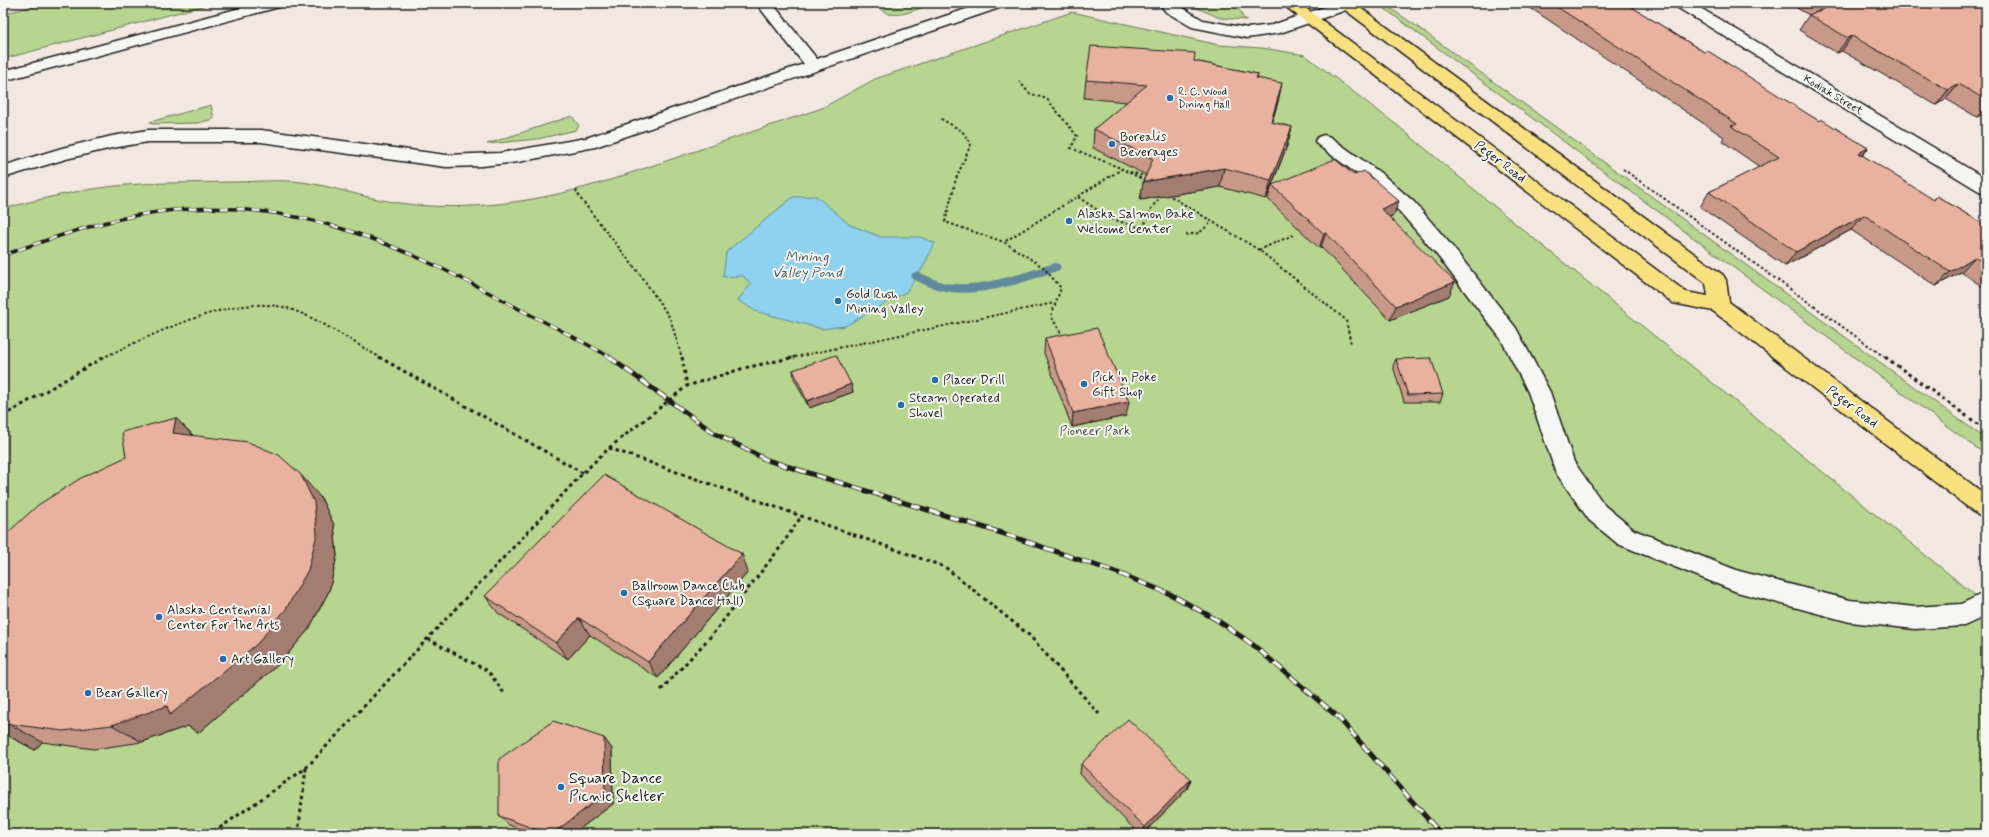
<svg xmlns="http://www.w3.org/2000/svg" width="1989" height="837" viewBox="0 0 1989 837" font-family="Mynerve,sans-serif">
  <style>
    .green { fill: #b6d58e; stroke: #697855 }
    .water { fill: #8ed2ef; stroke: #60899b }
    .lines { fill: none; stroke-linecap: round; stroke-linejoin: round }
    .stream { fill: #60899b; fill-rule: evenodd }
    .minor-casing { stroke: #1c1c1c; stroke-width: 3 }
    .major-casing { stroke: #1c1c1c; stroke-width: 3 }
    .path-far1 { stroke: #1c1c1c; stroke-width: 2; stroke-dasharray: 2.5 2.5; stroke-linecap: butt }
    .path { stroke: #1c1c1c; stroke-width: 3; stroke-dasharray: 3.5 3.5; stroke-linecap: butt }
    .minor { fill: #f6f6f2; fill-rule: evenodd }
    .major { fill: #fae180; fill-rule: evenodd }
    .rail-far1-casing { stroke: #1c1c1c; stroke-width: 3.5 }
    .rail-casing { stroke: #1c1c1c; stroke-width: 5 }
    .rail-far1 { stroke: #f6f6f2; stroke-width: 2.5; stroke-dasharray: 8; stroke-linecap: butt }
    .rail { stroke: #f6f6f2; stroke-width: 3.5; stroke-dasharray: 10; stroke-linecap: butt }
    .wall { fill: #c89988; stroke: #1c1c1c }
    .shaded-wall { fill: #a37d6f; stroke: #1c1c1c }
    .building { fill: #e9b29e; stroke: #1c1c1c }
    .poi-dot { fill: #1f6fb2; stroke: #f6f6f2; stroke-width: 1.5 }
    .labels { text-anchor: middle; dominant-baseline: central; stroke-width: 4; stroke-linejoin: round; paint-order: stroke }
    .far-poi-label { font-size: 11px; fill: #1c1c1c; stroke: #f6f6f2; text-anchor: start }
    .far-street-label { font-size: 11px; fill: #1c1c1c; stroke: #f6f6f2 }
    .poi-label { font-size: 13px; fill: #1c1c1c; stroke: #f6f6f2; text-anchor: start }
    .street-label { font-size: 13px; fill: #1c1c1c; stroke: #f6f6f2 }
    .park-label { font-size: 13px; fill: #4a543e; stroke: #f6f6f2 }
    .water-label { font-size: 14px; font-style: italic; fill: #445c66; stroke: #f6f6f2 }
    .near-poi-label { font-size: 16px; fill: #1c1c1c; stroke: #f6f6f2; text-anchor: start }
  </style>
  <rect width="100%" height="100%" fill="#f3e8e1"/>
  <filter id="ink" filterUnits="userSpaceOnUse"><feTurbulence type="fractalNoise" baseFrequency=".025" numOctaves="2"/><feDisplacementMap in="SourceGraphic" scale="8" xChannelSelector="R" yChannelSelector="G"/><feConvolveMatrix kernelMatrix="1 2 1 2 8 2 1 2 1" color-interpolation-filters="sRGB"/></filter>
  <g filter="url(#ink)">
    <g class="green">
      <path d="M46 3H214L3 59V14Z"/>
      <path d="M876 3H934C923 7 896 20 885 12 881 10 879 6 876 3Z"/>
      <path d="M1186 3C1198 3 1244 0 1242 17L1247 20 1220 18Z"/>
      <path d="M1377 3H1383L1419 28 1986 439V455Z"/>
      <path d="M1072 12 1219 45 1262 48 1305 55 1398 126 1511 220 1986 604V834H3V209C39 199 78 190 115 186 153 182 192 183 230 182 253 182 279 179 302 182 332 186 362 197 393 202 465 214 544 201 613 179L822 108 875 79Z"/>
      <path d="M211 105 214 119 198 123 152 124 150 122Z"/>
      <path d="M572 116 579 126 576 130 538 139 487 144Z"/>
    </g>
    <path class="water" d="M816 196 850 225 881 237H920L935 243 922 269 906 292 845 326 822 329 804 324 755 311 738 300 751 284 743 276 723 277 726 252 793 197Z"/>
    <g class="lines">
      <path class="stream" d="M1055 263 1059 264 1061 267 1059 270C1027 282 979 298 945 291 934 289 923 284 913 279L911 276 913 273 917 272C927 275 936 281 946 283 983 289 1020 273 1055 263Z"/>
      <g class="minor-casing">
        <g id="minor">
          <path d="M259 3H285L283 6 3 81V71Z"/>
          <path d="M756 3H772L817 59 984 3H1007L1005 6 595 147 518 162 482 166 446 167 261 142H148L112 148 66 159 3 178V166L62 148 112 136 148 130H261L446 155 500 153 586 138 804 64Z"/>
          <path d="M1159 3H1175L1203 20 1247 28 1272 25 1336 3H1353L1354 5 1352 8 1280 33 1247 38 1192 27 1166 12Z"/>
          <path d="M1673 3H1692L1986 179V193L1979 191 1675 6Z"/>
          <path d="M1324 135 1330 137 1382 174 1414 202 1451 245 1516 328 1550 392 1574 462 1605 506 1634 530 1739 571 1850 600 1915 607 1961 604 1986 592V616L1964 626 1915 629 1850 622 1737 592 1618 544 1589 520 1556 473 1528 392 1501 339 1437 255 1400 212 1368 182 1318 145 1315 141 1318 137Z"/>
        </g>
      </g>
      <g class="major-casing">
        <path id="major" d="M1281 3H1299L1686 292 1708 296 1706 283 1336 3H1354L1723 275 1726 280 1729 302 1986 495V518L1978 515 1713 311 1673 303Z"/>
      </g>
      <g class="path-far1">
        <path d="M1019 81 1029 93 1047 99 1077 136 1071 148 1123 169"/>
        <path d="M941 119 962 131 971 144 956 179 945 222 1004 242"/>
        <path d="M1623 169 1886 358"/>
        <path d="M1130 172 1148 177"/>
        <path d="M576 190 580 198 642 277 670 318 682 358"/>
        <path d="M1167 194 1259 250 1346 320 1351 344"/>
        <path d="M1078 197 1111 219 1148 230"/>
        <path d="M1143 228 1152 207 1163 194"/>
        <path d="M1186 235 1199 233 1212 222"/>
        <path d="M1259 250 1293 235"/>
        <path d="M1063 337 1051 316 1061 288 1043 267 1004 242 1122 169 1146 181"/>
        <path d="M102 358C151 336 235 291 290 309 322 320 352 342 381 358"/>
        <path d="M790 358 1054 303"/>
      </g>
      <g class="path">
        <path d="M379 357 583 473"/>
        <path d="M682 357 687 386"/>
        <path d="M1885 357 1986 430"/>
        <path d="M3 416 104 357"/>
        <path d="M609 448 945 567 1029 635 1099 714"/>
        <path d="M428 639 488 671 504 693"/>
        <path d="M661 690 712 635 779 549 801 517"/>
        <path d="M207 834 221 827 306 768 583 473 609 448 687 386 744 368 795 357"/>
        <path d="M298 834 306 768"/>
      </g>
      <use href="#minor" class="minor"/>
      <use href="#major" class="major"/>
      <g class="rail-far1-casing">
        <path id="rail-far1" d="M3 255C59 236 116 215 175 210 303 198 410 249 519 309 550 325 581 340 611 358"/>
      </g>
      <g class="rail-casing">
        <path id="rail" d="M609 357 714 433 767 460 1008 535 1118 573 1170 594 1217 620 1252 644 1338 717 1441 834"/>
      </g>
      <use href="#rail-far1" class="rail-far1"/>
      <use href="#rail" class="rail"/>
    </g>
    <g class="wall">
      <path d="M1523 3H1636L1633 8 1704 52 1819 121 1868 148 1863 156 1933 200 1937 196 1986 226V289L1961 272 1936 286 1851 230 1785 266 1700 207 1709 192 1760 167 1722 141 1724 137Z"/>
      <path d="M1788 3H1986V112L1977 117 1946 99 1936 105 1842 51 1837 53 1799 30 1809 15Z"/>
      <path d="M1194 61 1258 74 1257 79 1278 102 1272 122 1292 127 1287 146 1272 185 1394 215 1389 217 1449 296 1390 320 1321 247 1319 248 1268 199 1272 185 1266 199 1220 187 1140 200 1146 175 1093 148 1094 129 1127 102 1084 98 1086 80Z"/>
      <path d="M1045 338 1126 416 1072 427 1044 353Z"/>
      <path d="M1396 359 1443 394 1440 402H1404L1393 366Z"/>
      <path d="M793 370 851 384 853 392 809 408 794 378Z"/>
      <path d="M176 418 194 436 321 498 334 525 337 556 329 591 309 629 280 663 198 733 188 726 142 742 94 749 42 742 35 750 3 733V537L126 457Z"/>
      <path d="M748 572 658 678 590 635 568 659 498 613 485 596Z"/>
      <path d="M604 738 612 749 613 804 573 834H533L509 825 499 816Z"/>
      <path d="M1081 764 1191 779 1187 789 1143 834H1139L1080 774Z"/>
    </g>
    <g class="shaded-wall">
      <path d="M1631 3H1636L1629 16 1627 4Z"/>
      <path d="M1852 36 1842 51 1837 53 1848 38Z"/>
      <path d="M1282 83 1278 102 1266 140 1271 122Z"/>
      <path d="M1959 84 1946 99 1936 105 1948 90Z"/>
      <path d="M1986 106V112L1977 117Z"/>
      <path d="M1292 127 1287 146 1266 199 1271 180Z"/>
      <path d="M1868 148 1857 163 1859 153Z"/>
      <path d="M1224 168 1220 187 1140 200 1143 182Z"/>
      <path d="M1399 201 1394 215 1376 223 1381 209Z"/>
      <path d="M1864 215 1851 230 1785 266 1796 252Z"/>
      <path d="M1326 233 1321 247 1319 248 1324 234Z"/>
      <path d="M1975 257 1961 272 1936 286 1950 272Z"/>
      <path d="M1455 282 1449 296 1390 320 1396 306Z"/>
      <path d="M851 384 853 392 809 408 807 401Z"/>
      <path d="M1129 402 1126 416 1072 427 1073 413Z"/>
      <path d="M176 418 198 441 173 433Z"/>
      <path d="M301 475 321 498 334 525 337 556 329 591 309 629 280 663 198 733 188 726 142 742 112 725Z"/>
      <path d="M742 554 748 572 658 678 648 662Z"/>
      <path d="M579 618 590 635 568 659 556 643Z"/>
      <path d="M9 724 42 742 35 750 3 733V730Z"/>
      <path d="M604 738 612 749 613 804 573 834H552Z"/>
      <path d="M1191 779 1187 789 1143 834H1142L1145 827Z"/>
    </g>
    <g class="building">
      <path d="M1551 3H1631L1627 4 1704 52 1708 51 1819 121 1821 119 1868 148 1859 153 1934 200 1937 196 1986 226V265L1975 257 1950 272 1864 215 1796 252 1709 192 1779 157 1731 126 1737 124Z"/>
      <path d="M1825 3H1986V100L1959 84 1948 90 1852 36 1848 38 1809 15 1830 6Z"/>
      <path d="M1091 46 1195 53 1194 61 1258 74 1256 78 1282 83 1271 122 1292 127 1271 180 1224 168 1143 182 1153 159 1094 129 1147 85 1086 80Z"/>
      <path d="M1335 159 1354 175 1364 171 1399 201 1381 209 1455 282 1396 306 1326 233 1324 234 1272 185Z"/>
      <path d="M1097 328 1129 402 1073 413 1045 338Z"/>
      <path d="M836 355 851 384 807 401 793 370Z"/>
      <path d="M1431 358 1443 394 1408 395 1396 359Z"/>
      <path d="M176 418 173 433 248 442 279 455 301 475 314 502 317 534 308 570 286 609 257 644 170 715 167 706 112 725 63 731 9 724 3 730V537L38 505 81 478 126 457 122 432Z"/>
      <path d="M604 475 742 554 648 662 579 618 556 643 485 596Z"/>
      <path d="M1128 719 1191 779 1145 827 1081 764Z"/>
      <path d="M553 721 604 738 605 794 552 834H549L499 816V759Z"/>
    </g>
  </g>
  <g class="poi-dot">
    <circle cx="1170" cy="98" r="4"/>
    <circle cx="1112" cy="144" r="4"/>
    <circle cx="1069" cy="221" r="4"/>
    <circle cx="838" cy="301" r="4"/>
    <circle cx="935" cy="380" r="4"/>
    <circle cx="1084" cy="384" r="4"/>
    <circle cx="901" cy="405" r="4"/>
    <circle cx="624" cy="593" r="4"/>
    <circle cx="159" cy="617" r="4"/>
    <circle cx="223" cy="659" r="4"/>
    <circle cx="88" cy="693" r="4"/>
    <circle cx="561" cy="787" r="4"/>
  </g>
  <g class="labels">
    <g class="far-poi-label">
      <text x="1178" y="92">R. C. Wood<tspan x="1178" dy="13">Dining Hall</tspan></text>
    </g>
    <g class="far-street-label">
      <text transform="translate(1833 95) rotate(31)">Kodiak Street</text>
    </g>
    <g class="poi-label">
      <text x="1120" y="137">Borealis<tspan x="1120" dy="15">Beverages</tspan></text>
      <text x="1077" y="214">Alaska Salmon Bake<tspan x="1077" dy="15">Welcome Center</tspan></text>
      <text x="846" y="294">Gold Rush<tspan x="846" dy="15">Mining Valley</tspan></text>
      <text x="1092" y="377">Pick 'n Poke<tspan x="1092" dy="15">Gift Shop</tspan></text>
      <text x="943" y="380">Placer Drill</text>
      <text x="909" y="398">Steam Operated<tspan x="909" dy="15">Shovel</tspan></text>
      <text x="632" y="586">Ballroom Dance Club<tspan x="632" dy="15">(Square Dance Hall)</tspan></text>
      <text x="167" y="610">Alaska Centennial<tspan x="167" dy="15">Center For The Arts</tspan></text>
      <text x="231" y="659">Art Gallery</text>
      <text x="96" y="693">Bear Gallery</text>
    </g>
    <g class="street-label">
      <text transform="translate(1500 162) rotate(37)">Peger Road</text>
      <text transform="translate(1852 407) rotate(37)">Peger Road</text>
    </g>
    <g class="park-label">
      <text x="1095" y="431">Pioneer Park</text>
    </g>
    <g class="water-label">
      <text x="807" y="257">Mining<tspan x="807" dy="16">Valley Pond</tspan></text>
    </g>
    <g class="near-poi-label">
      <text x="569" y="778">Square Dance<tspan x="569" dy="18">Picnic Shelter</tspan></text>
    </g>
  </g>
  <rect width="1989" height="837" fill="none" stroke="#f6f6f2" stroke-width="16"/>
  <rect x="8" y="8" width="1973" height="821" fill="none" stroke="#1c1c1c" stroke-width="1.5" filter="url(#ink)"/>
</svg>
